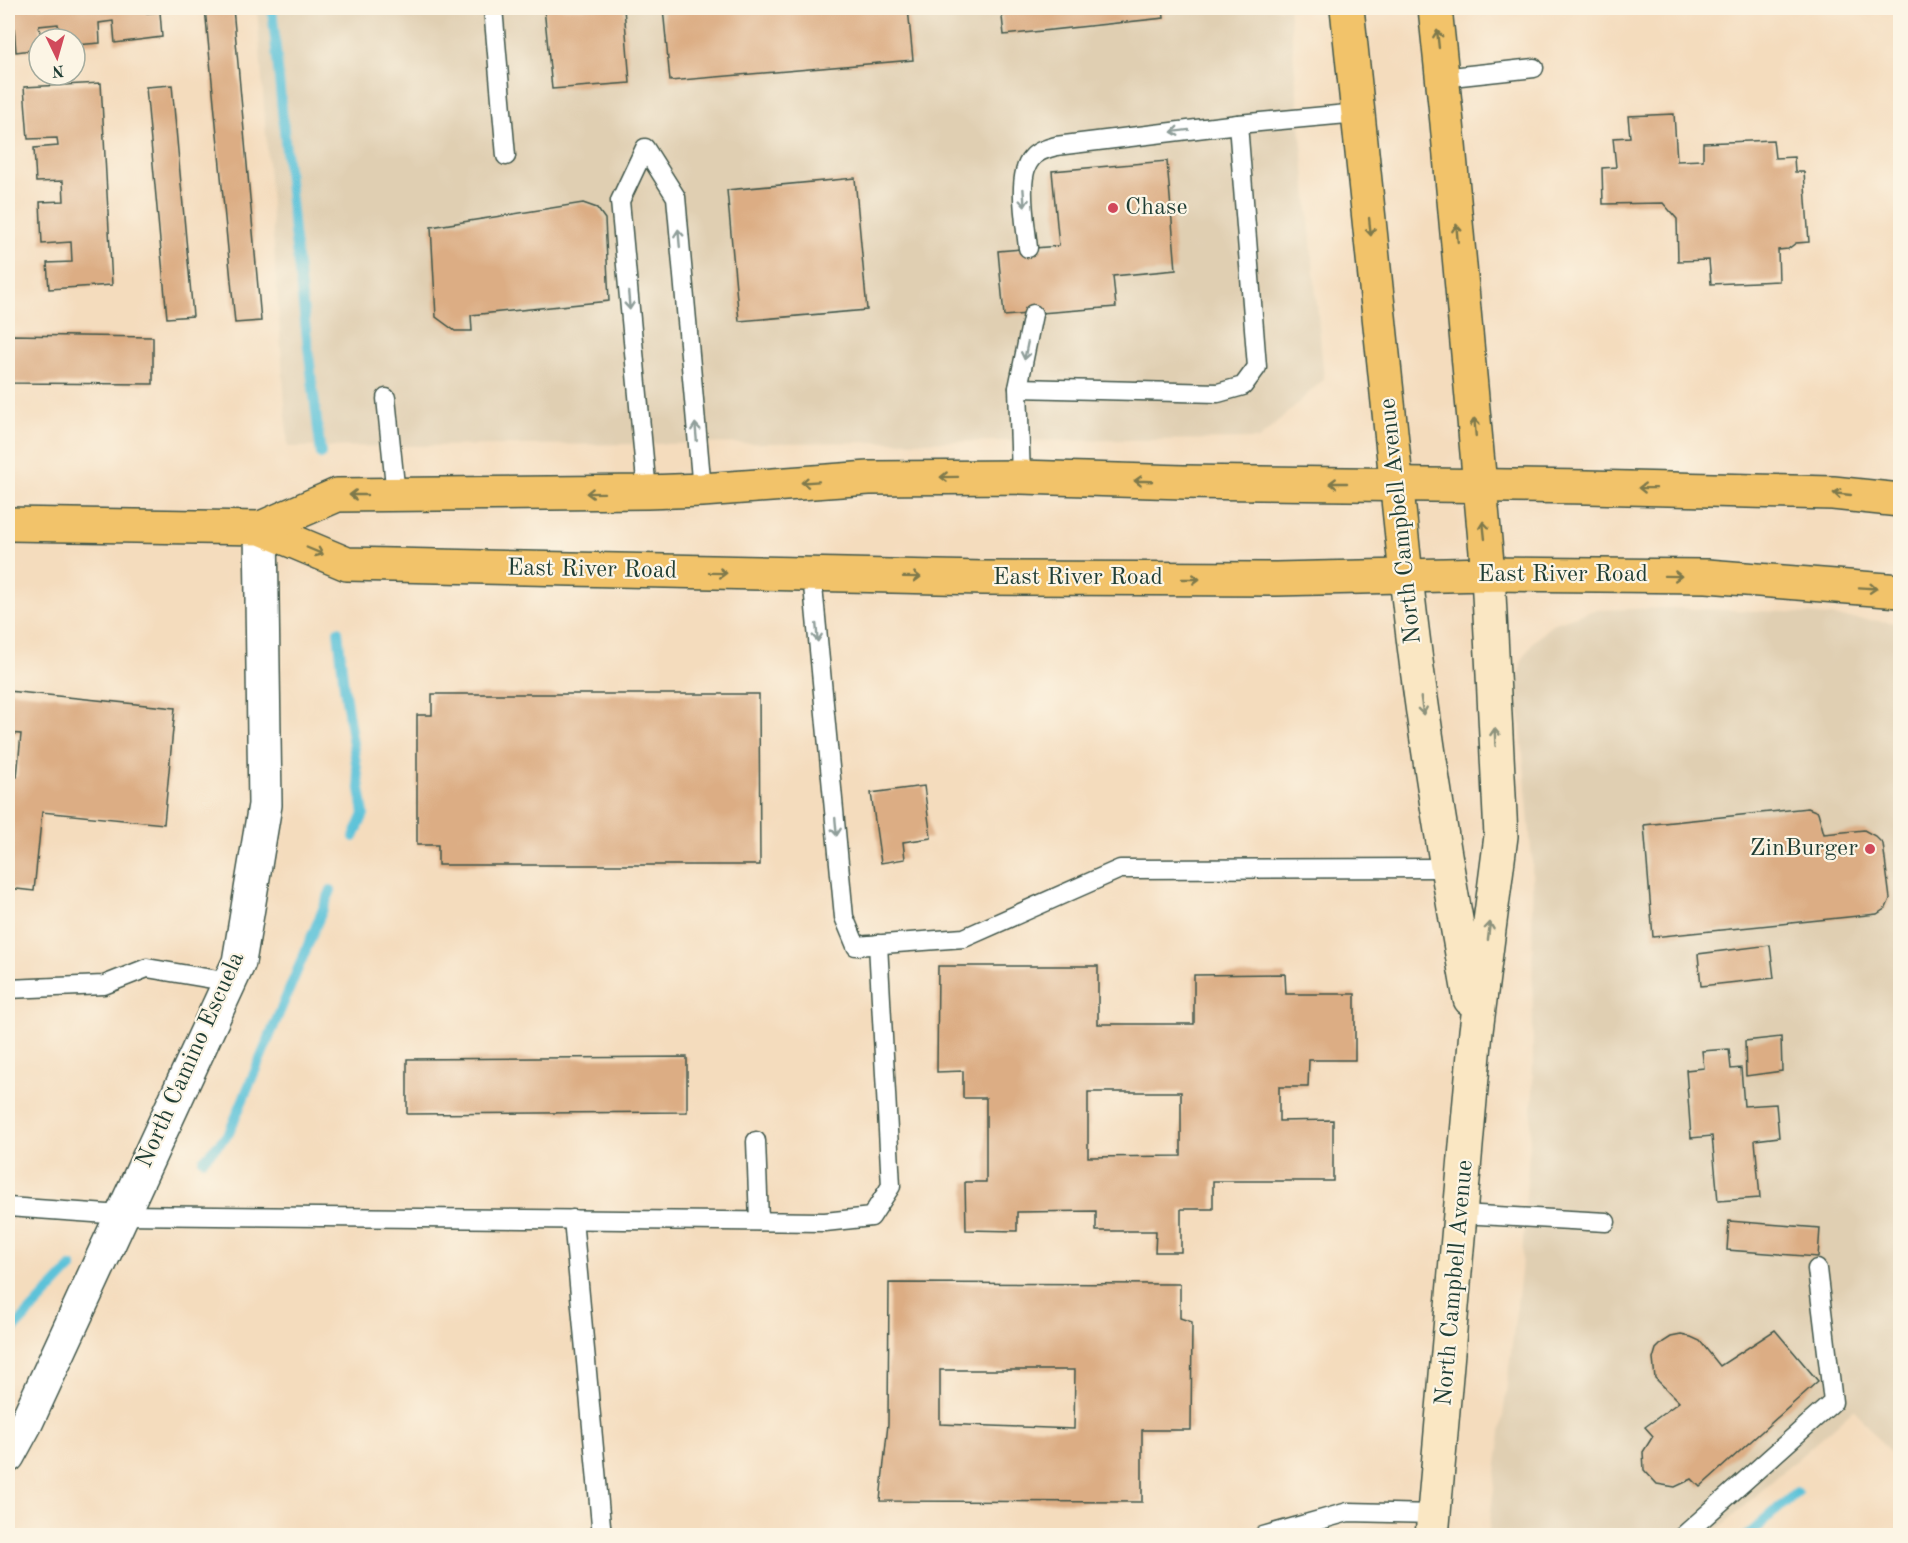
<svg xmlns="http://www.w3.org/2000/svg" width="1908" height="1543" viewBox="0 0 1908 1543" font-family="'Old Standard TT',serif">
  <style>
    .built { fill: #e0cfb2 }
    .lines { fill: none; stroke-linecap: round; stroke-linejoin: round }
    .stream { stroke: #5cc2d9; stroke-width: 10 }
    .building { fill: #dcad84; fill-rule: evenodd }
    .lane-casing { stroke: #3f5549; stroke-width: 21 }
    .street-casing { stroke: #3f5549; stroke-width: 36 }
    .secondary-casing { stroke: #3f5549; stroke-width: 36 }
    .primary-casing { stroke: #3f5549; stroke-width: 36 }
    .lane { stroke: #fff; stroke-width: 18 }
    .street { stroke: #fff; stroke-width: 33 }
    .secondary { stroke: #fae7c3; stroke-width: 33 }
    .primary { stroke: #f2c36a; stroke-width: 33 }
    .oneway { stroke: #7e794c }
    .oneway2 { stroke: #8f9e9a }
    .oneway3 { stroke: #8c927c }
    .poi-dot { fill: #d1495b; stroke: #fcf5e5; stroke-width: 2 }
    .labels { text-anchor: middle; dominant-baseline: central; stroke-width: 4.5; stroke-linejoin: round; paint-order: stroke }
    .poi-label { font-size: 24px; fill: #1f3d34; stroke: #fcf5e5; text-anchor: start }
    .street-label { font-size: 24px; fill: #1f3d34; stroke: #fcf5e5 }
  </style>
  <rect width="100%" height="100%" fill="#fcf5e5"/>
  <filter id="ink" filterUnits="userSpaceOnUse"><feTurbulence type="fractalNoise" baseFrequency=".0167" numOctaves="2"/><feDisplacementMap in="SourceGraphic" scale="12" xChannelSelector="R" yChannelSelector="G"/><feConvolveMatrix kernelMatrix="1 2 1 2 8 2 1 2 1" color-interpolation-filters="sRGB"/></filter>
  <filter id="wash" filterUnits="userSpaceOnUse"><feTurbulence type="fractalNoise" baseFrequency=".008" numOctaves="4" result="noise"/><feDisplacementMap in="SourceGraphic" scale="24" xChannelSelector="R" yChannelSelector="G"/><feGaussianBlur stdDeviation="1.35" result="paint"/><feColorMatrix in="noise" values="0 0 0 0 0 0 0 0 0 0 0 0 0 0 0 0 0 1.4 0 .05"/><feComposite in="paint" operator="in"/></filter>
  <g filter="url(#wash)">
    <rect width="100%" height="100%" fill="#f4dcbd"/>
    <g class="built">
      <path d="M257 8H1289L1324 379 1259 439 288 447Z"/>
      <path d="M1670 608 1787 612 1900 623V1455H1892L1854 1409 1711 1535 1488 1536 1521 1272 1533 1093 1532 859 1517 683 1522 660 1533 642 1552 624 1594 610Z"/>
    </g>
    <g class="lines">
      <g class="stream">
        <path d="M272 8 294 232 321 454"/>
        <path d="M338 631 344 687 364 814 354 837"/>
        <path d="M203 1160 229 1133 331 890"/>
        <path d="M8 1335 72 1267"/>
        <path d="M1747 1536 1797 1492"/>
      </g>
    </g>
    <g id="blocks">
      <g class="building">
        <path d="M8 8H147V13L160 12 162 37 115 43 113 21 99 23 100 43 75 45V39H60L58 24 39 26 41 39H39V49L16 52 14 26 8 27Z"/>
        <path d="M205 8H233L261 321 235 323Z"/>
        <path d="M544 8H624L630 83 552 89Z"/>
        <path d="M663 8H908L913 60 670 81Z"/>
        <path d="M1001 8H1163L1164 18 1004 35Z"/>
        <path d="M101 83 112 285 49 289 47 263 72 262 71 242 42 244 40 202 64 201 63 181 36 182 34 148 58 146 57 138 28 139 24 87Z"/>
        <path d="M172 85 193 316 167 318 146 87Z"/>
        <path d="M1674 114 1677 161 1703 160V143L1773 140 1775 158 1794 157 1795 172H1804L1809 242 1796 243 1788 249 1778 250 1779 281 1711 284 1709 260 1678 261 1677 219 1663 203 1603 204 1602 168 1616 167 1613 138 1630 137 1628 116Z"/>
        <path d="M1167 161 1176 270 1113 276 1116 307 1004 316 998 251 1059 246 1052 171Z"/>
        <path d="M855 178 867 310 739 321 727 190Z"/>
        <path d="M583 203 597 208 605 219 609 301 471 315 472 331H455L436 317 431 227Z"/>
        <path d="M8 335 153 337V384L8 383Z"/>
        <path d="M8 691 175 708 164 824 42 812 34 891 8 888V776L17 777 21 734 8 733Z"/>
        <path d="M432 694H759L760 865H438V845H417V715H432Z"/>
        <path d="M924 786 931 838 903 842 905 859 881 863 871 793Z"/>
        <path d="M1808 808 1818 812 1824 834 1864 830 1875 836 1883 844 1890 899 1886 908 1877 914 1653 937 1644 825Z"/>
        <path d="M1770 945 1774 978 1701 986 1698 954Z"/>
        <path d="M938 966H1098V1024H1194V975L1285 974 1286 994H1355V1060H1309L1308 1087H1279V1121L1333 1120V1181H1213V1209H1181V1252H1155L1156 1231H1096V1211L1017 1212V1231L966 1230 965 1182H986V1098H963V1071L937 1072ZM1088 1092H1181V1156L1088 1157Z"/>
        <path d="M1781 1037 1782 1071 1746 1076 1745 1041Z"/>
        <path d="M1729 1049 1731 1069 1741 1068 1744 1106 1776 1104 1779 1137 1755 1140 1760 1198 1718 1201 1712 1136 1691 1138 1686 1070 1704 1068 1702 1051Z"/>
        <path d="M687 1057V1112L407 1114V1059Z"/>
        <path d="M1729 1221 1820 1228 1818 1257 1727 1250Z"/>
        <path d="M889 1283 1180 1284V1318L1192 1322 1191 1430H1142V1502L880 1501 888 1424ZM940 1370H1075L1074 1429 940 1424Z"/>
        <path d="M1775 1330 1818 1381 1700 1487 1692 1479 1675 1487 1657 1484 1644 1470 1643 1452 1653 1436 1645 1427 1679 1402 1655 1378 1653 1359 1656 1349 1663 1342 1671 1337 1681 1335 1691 1337 1700 1341 1720 1366Z"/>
      </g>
    </g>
  </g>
  <g filter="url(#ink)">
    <use href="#blocks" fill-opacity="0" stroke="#3f5549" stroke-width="1.5"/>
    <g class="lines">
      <g class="lane-casing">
        <g id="lane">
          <path d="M493 8 506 156"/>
          <path d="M1442 78 1534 68"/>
          <path d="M1028 248C1026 226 1016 176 1031 159 1037 151 1046 149 1056 146L1238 124 1358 113"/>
          <path d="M1018 388 1218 393 1243 386 1257 367 1238 124"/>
          <path d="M386 398 396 495"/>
          <path d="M1021 477 1018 388 1033 314"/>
          <path d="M647 492 620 201 645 148 676 197 702 490"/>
          <path d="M812 575 844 917 856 946 964 938 1120 869 1447 868"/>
          <path d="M8 989 104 985 147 968 230 982"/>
          <path d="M756 1141 759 1221"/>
          <path d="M8 1207 122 1215 825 1222 871 1217 891 1186 878 944"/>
          <path d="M1461 1214 1606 1222"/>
          <path d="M573 1219 602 1536"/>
          <path d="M1263 1536 1348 1512 1434 1514"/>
          <path d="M1683 1536 1833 1402 1817 1269"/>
        </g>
      </g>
      <g class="street-casing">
        <path id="street" d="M8 1456 26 1423 239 962 265 805 261 528"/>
      </g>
      <g class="secondary-casing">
        <g id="secondary">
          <path d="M1406 576C1421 718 1445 859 1470 999"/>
          <path d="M1432 1536 1476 1031 1501 836 1488 574"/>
        </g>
      </g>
      <g class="primary-casing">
        <g id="primary">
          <path d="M1347 8 1406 576"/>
          <path d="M1435 8 1447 123 1488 574"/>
          <path d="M8 524 261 528 347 564 983 578 1276 579 1488 574 1707 576 1900 591"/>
          <path d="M261 528 337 495 647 492 702 490 869 478 1021 477 1183 482 1588 487 1833 493 1900 500"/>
        </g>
      </g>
      <use href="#lane" class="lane"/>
      <use href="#street" class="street"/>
      <use href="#secondary" class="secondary"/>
      <use href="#primary" class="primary"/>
    </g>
    <defs><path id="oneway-shaft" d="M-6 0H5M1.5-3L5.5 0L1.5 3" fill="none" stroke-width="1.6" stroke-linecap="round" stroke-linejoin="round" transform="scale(1.5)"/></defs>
    <g class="oneway">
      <use href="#oneway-shaft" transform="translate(1438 39) rotate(-96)"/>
      <use href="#oneway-shaft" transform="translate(1370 227) rotate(84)"/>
      <use href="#oneway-shaft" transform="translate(1457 233) rotate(-95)"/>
      <use href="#oneway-shaft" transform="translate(1475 427) rotate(-95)"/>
      <use href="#oneway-shaft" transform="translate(949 477) rotate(179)"/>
      <use href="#oneway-shaft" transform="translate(1143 481) rotate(-178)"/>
      <use href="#oneway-shaft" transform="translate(810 482) rotate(176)"/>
      <use href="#oneway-shaft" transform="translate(1338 483) rotate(-180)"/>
      <use href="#oneway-shaft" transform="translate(1647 488) rotate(-179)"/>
      <use href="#oneway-shaft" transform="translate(595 493) rotate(179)"/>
      <use href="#oneway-shaft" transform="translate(1842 494) rotate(-174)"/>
      <use href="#oneway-shaft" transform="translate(358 495) rotate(180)"/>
      <use href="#oneway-shaft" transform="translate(1484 530) rotate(-96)"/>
      <use href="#oneway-shaft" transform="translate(315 551) rotate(23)"/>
      <use href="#oneway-shaft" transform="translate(718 573) rotate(1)"/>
      <use href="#oneway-shaft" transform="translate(1673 576) rotate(1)"/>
      <use href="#oneway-shaft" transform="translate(912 577) rotate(1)"/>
      <use href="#oneway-shaft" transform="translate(1191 579)"/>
      <use href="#oneway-shaft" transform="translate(1868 588) rotate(4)"/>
    </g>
    <g class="oneway2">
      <use href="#oneway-shaft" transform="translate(1180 131) rotate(173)"/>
      <use href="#oneway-shaft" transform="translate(1024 198) rotate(86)"/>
      <use href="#oneway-shaft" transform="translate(679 238) rotate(-95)"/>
      <use href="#oneway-shaft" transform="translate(629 301) rotate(85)"/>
      <use href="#oneway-shaft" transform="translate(1026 351) rotate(101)"/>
      <use href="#oneway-shaft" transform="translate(696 432) rotate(-95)"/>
      <use href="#oneway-shaft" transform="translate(817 633) rotate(85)"/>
      <use href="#oneway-shaft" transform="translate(836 827) rotate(85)"/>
    </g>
    <g class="oneway3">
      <use href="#oneway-shaft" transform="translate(1422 706) rotate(82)"/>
      <use href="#oneway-shaft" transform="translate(1495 737) rotate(-93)"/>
      <use href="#oneway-shaft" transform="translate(1489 931) rotate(-83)"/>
    </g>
  </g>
  <g class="poi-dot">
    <circle cx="1113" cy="208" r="6"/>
    <circle cx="1870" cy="849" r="6"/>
  </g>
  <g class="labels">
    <g class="poi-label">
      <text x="1125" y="208">Chase</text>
      <text x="1858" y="849" text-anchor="end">ZinBurger</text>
    </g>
    <g class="street-label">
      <text transform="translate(1401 521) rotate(-96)">North Campbell Avenue</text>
      <text transform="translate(592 570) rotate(1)">East River Road</text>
      <text x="1563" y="575">East River Road</text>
      <text x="1078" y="578">East River Road</text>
      <text transform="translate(191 1060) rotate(-66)">North Camino Escuela</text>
      <text transform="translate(1455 1283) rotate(-85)">North Campbell Avenue</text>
    </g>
  </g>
  <rect width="1908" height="1543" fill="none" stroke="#fcf5e5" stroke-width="30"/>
  <g transform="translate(57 57) rotate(175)"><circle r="28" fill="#fcf5e5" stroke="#a4ab9e" stroke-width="1.5"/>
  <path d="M0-4.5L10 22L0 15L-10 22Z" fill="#d1495b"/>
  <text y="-9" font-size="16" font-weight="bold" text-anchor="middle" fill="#1f3d34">N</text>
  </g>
</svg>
